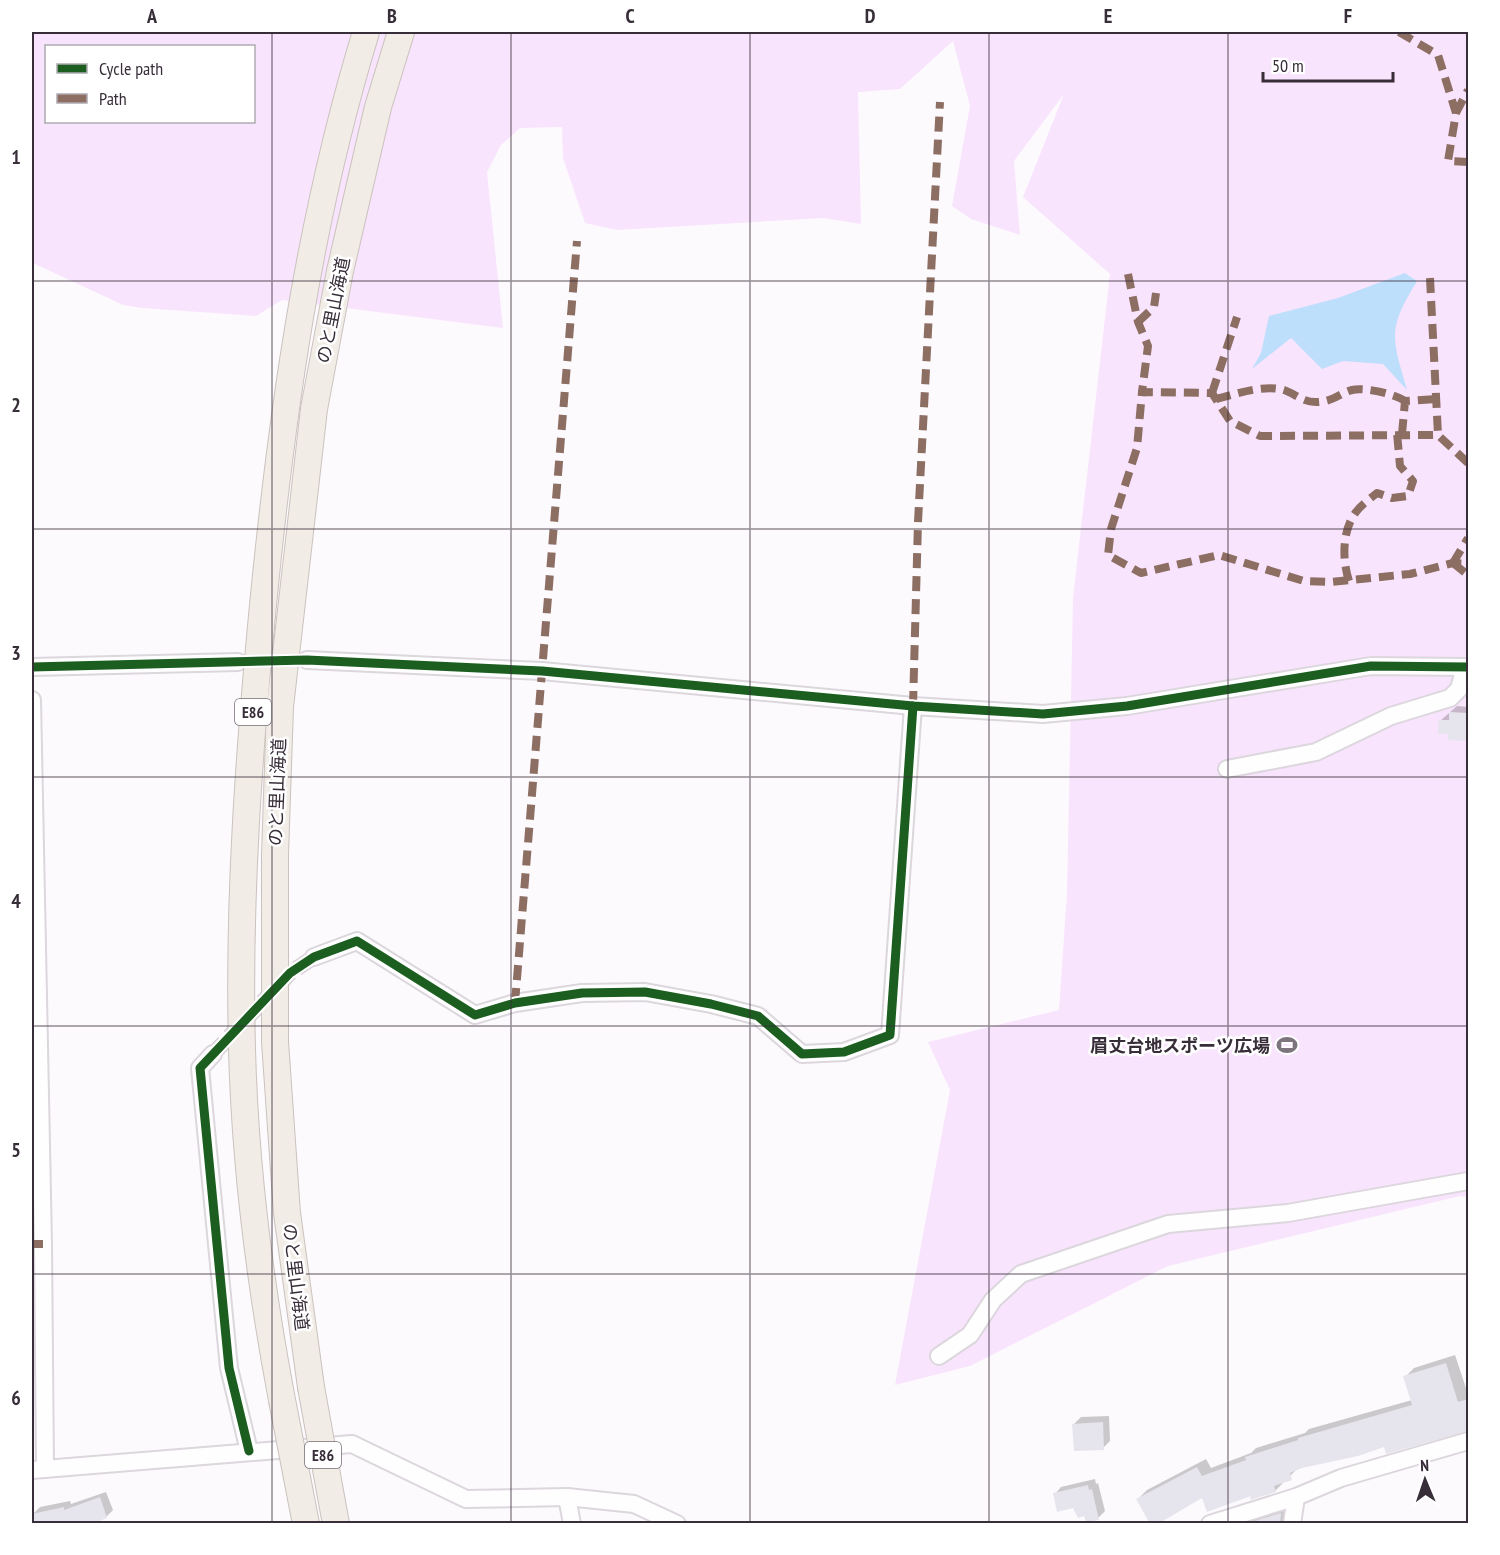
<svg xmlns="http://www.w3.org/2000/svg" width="1500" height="1555" viewBox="0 0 1500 1555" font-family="'PT Sans Narrow','Noto Sans JP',sans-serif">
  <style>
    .green { fill: #f9e4fd; fill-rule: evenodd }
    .water { fill: #bddffc }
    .shadow { fill: #0003 }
    .building { fill: #e6e4ed }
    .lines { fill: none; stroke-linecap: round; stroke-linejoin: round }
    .minor-tunnel { stroke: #d6d1d7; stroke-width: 16; stroke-dasharray: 16 8; stroke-linecap: butt }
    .minor-casing { stroke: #dcd6dd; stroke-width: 20 }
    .highway-casing { stroke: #cac2be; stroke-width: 28 }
    .minor { stroke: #fffeff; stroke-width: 16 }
    .highway { stroke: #f1ece6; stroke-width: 26 }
    .highway-bridge-casing { stroke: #cac2be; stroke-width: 28; stroke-linecap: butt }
    .highway-bridge { stroke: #f1ece6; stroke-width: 26 }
    .quiet { stroke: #8d6e63; stroke-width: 8; stroke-dasharray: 15 8; stroke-linecap: butt }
    .cycleway-casing { stroke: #fff; stroke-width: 13 }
    .cycleway { stroke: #1b5e20; stroke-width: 9 }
    .grid { fill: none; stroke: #382e39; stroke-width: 1.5; stroke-opacity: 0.55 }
    .labels { text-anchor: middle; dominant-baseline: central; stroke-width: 5; stroke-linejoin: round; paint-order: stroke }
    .shield { fill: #fff; stroke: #746d74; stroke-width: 1.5 }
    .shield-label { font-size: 16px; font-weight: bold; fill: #382e39 }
    .street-label { font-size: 18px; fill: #382e39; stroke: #fff }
    .poi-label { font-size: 18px; font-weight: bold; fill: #382e39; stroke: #fff; text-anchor: end }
    .neatline { fill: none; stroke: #382e39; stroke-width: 2 }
    .grid-label { font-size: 20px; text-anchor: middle; font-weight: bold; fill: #382e39 }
  </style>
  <rect width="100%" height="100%" fill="#fdfafe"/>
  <path class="green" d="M32 32H1468V1197L1460 1196 1168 1266 970 1366 895 1385 950 1090 928 1042 1059 1010 1067 893 1073 598 1110 274 1023 197 1064 94 1014 161 1020 235 971 219 952 206 970 106 953 41 900 89 858 92 861 224 823 218 617 230 585 223 563 158 562 127 520 128 501 145 487 172 503 328 282 300 256 316 142 308 123 305 35 264 32 265ZM46 46H254V122H46Z"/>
  <path class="water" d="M1405 273 1417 281C1387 330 1392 337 1407 390L1383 364 1343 361 1322 369 1291 338 1252 369 1261 353 1269 316 1338 298Z"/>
  <g class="shadow">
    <path d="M1457 706 1468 707V740L1449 738 1450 733 1440 721Z"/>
    <path d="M1455 1355 1468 1394V1429L1385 1445 1299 1467 1275 1491 1138 1499 1147 1490 1206 1459 1211 1468 1251 1453 1256 1448 1305 1433 1309 1429 1412 1400 1405 1377 1414 1368Z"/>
    <path d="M1109 1416 1110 1441 1103 1448 1074 1424 1081 1417Z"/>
    <path d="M1095 1479 1096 1484 1098 1483 1105 1511 1098 1518 1085 1515 1055 1494 1061 1487Z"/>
    <path d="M106 1492 113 1510 106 1517 33 1514 40 1507 70 1501 71 1504Z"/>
    <path d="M1291 1503 1289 1524H1224L1244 1518 1254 1519 1261 1513Z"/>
  </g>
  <g class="building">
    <path d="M1449 712 1468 713V741L1448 740V734H1438L1439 720H1449Z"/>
    <path d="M1446 1363 1458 1402 1468 1399V1431L1386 1454 1384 1447 1358 1456 1302 1468 1290 1473 1292 1480 1274 1486 1276 1492 1250 1500 1251 1496 1207 1512 1202 1498 1158 1524H1150L1136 1499 1197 1467 1202 1476 1246 1460 1245 1457 1298 1440V1438L1412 1405 1403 1376Z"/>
    <path d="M1103 1422 1104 1450 1074 1451 1072 1424Z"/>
    <path d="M1088 1485 1089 1490 1092 1489 1099 1520 1086 1522 1084 1516 1078 1518 1073 1508 1057 1512 1053 1493Z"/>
    <path d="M100 1497 107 1518 92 1524H32V1514L64 1507V1510Z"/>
    <path d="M1281 1513 1280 1524H1248V1523Z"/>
  </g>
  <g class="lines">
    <path class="minor-tunnel" d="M213 1054 290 973 314 957"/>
    <g class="minor-casing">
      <g id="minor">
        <path d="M307 660 542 671 913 706 1043 714 1127 706 1371 666 1468 667"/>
        <path d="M32 667 238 662"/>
        <path d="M32 700 43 1244 45 1469"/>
        <path d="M1227 769 1316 752 1391 716 1450 698 1459 689 1465 667"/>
        <path d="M314 957 357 941 475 1015 515 1003 582 993 645 992 711 1004 758 1016 802 1054 844 1052 890 1035 913 706"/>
        <path d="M213 1054 200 1068 229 1368 249 1451"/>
        <path d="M939 1356 970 1335 993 1300 1021 1274 1168 1224 1288 1213 1468 1181"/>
        <path d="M32 1470 352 1444 466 1499 567 1497 634 1504 677 1524"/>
        <path d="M567 1497 572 1524"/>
        <path d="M1210 1524 1296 1497 1341 1478 1468 1441"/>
        <path d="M1292 1524 1296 1497"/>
      </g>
    </g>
    <g class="highway-casing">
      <g id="highway">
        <path d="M311 1387 287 1213 275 1042V855L280 707 314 409 340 271 378 107 401 32"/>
        <path d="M282 1400C260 1284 245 1167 242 1049 238 901 249 752 263 605 282 411 309 219 366 32"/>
      </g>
    </g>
    <use href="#minor" class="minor"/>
    <use href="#highway" class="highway"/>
    <g class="highway-bridge-casing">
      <g id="highway-bridge">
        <path d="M311 1387 336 1524"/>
        <path d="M282 1400 306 1524"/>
      </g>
    </g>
    <use href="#highway-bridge" class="highway-bridge"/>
    <g class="quiet">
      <path d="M1399 32 1438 55 1456 113 1448 161 1468 162"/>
      <path d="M1456 113 1468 90"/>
      <path d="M1128 274 1138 322 1148 346 1142 392"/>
      <path d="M1430 278 1438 435"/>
      <path d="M1138 322 1154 307 1156 293"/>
      <path d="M1212 393 1237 317"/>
      <path d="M1216 399C1236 394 1264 384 1284 390 1296 394 1303 403 1318 402 1334 401 1340 393 1352 390 1365 387 1395 394 1405 401"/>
      <path d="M1402 434 1405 401 1436 399"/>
      <path d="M1468 463 1438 435 1260 436 1230 421 1212 393 1142 392 1137 448 1111 529 1108 555 1141 573 1219 555 1304 581 1331 582 1410 574 1453 563 1468 564"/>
      <path d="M1453 563 1468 538"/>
      <path d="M1453 563 1468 575"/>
      <path d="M1349 581C1342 560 1342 530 1356 512 1361 505 1370 499 1377 493L1392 498 1408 496 1413 481 1400 466 1397 433"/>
      <path d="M913 706 918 522 940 102"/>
      <path d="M515 1003 577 241"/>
      <path d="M32 1244H43"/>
    </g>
    <g class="cycleway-casing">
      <g id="cycleway">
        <path d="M32 667 307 660 542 671 913 706 1043 714 1127 706 1371 666 1468 667"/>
        <path d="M249 1451 229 1368 200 1068 290 973 314 957 357 941 475 1015 515 1003 582 993 645 992 711 1004 758 1016 802 1054 844 1052 890 1035 913 706"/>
      </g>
    </g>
    <use href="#cycleway" class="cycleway"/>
  </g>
  <path class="grid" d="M272 32V1524M511 32V1524M750 32V1524M989 32V1524M1228 32V1524M32 281H1468M32 529H1468M32 777H1468M32 1026H1468M32 1274H1468"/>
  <defs>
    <g id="stadium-bare" transform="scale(1.62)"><path d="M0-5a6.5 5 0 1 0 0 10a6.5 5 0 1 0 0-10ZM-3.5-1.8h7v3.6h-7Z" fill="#7d757e" stroke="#fff" stroke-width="2.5" paint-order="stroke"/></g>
  </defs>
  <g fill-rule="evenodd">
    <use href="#stadium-bare" x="1287" y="1045"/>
  </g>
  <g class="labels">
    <g class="shield">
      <rect x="235" y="699" width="36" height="26" rx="4.5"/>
      <rect x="305" y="1442" width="36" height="26" rx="4.5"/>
    </g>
    <g class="shield-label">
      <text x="253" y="712">E86</text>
      <text x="323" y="1455">E86</text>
    </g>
    <g class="street-label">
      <text transform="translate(333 310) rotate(-79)">のと里山海道</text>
      <text transform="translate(277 792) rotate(-88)">のと里山海道</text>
      <text transform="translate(296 1277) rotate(83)">のと里山海道</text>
    </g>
    <g class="poi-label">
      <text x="1270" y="1045">眉丈台地スポーツ広場</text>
    </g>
  </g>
  <rect width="1500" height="1555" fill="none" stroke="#ffffff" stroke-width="66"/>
  <rect x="45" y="45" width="210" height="78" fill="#ffffff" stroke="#afabb0" stroke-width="1.5"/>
  <rect x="57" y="64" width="30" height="9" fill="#1b5e20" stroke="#afabb0" stroke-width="1.5"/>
  <text x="99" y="75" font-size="18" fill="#382e39">Cycle path</text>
  <rect x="57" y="94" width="30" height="9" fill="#8d6e63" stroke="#afabb0" stroke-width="1.5"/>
  <text x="99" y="105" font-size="18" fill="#382e39">Path</text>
  <g transform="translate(1425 1480) rotate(358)" stroke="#ffffff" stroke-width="4.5" paint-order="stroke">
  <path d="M0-4.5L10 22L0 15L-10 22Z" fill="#382e39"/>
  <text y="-9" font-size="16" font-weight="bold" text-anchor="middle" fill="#382e39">N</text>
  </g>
  <path d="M1263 72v9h130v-9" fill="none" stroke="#382e39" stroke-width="3"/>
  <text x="1272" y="72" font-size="18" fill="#382e39" stroke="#ffffff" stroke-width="4.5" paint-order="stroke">50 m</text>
  <rect x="33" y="33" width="1434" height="1489" class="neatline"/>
  <g class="grid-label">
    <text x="152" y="23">A</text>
    <text x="392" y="23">B</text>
    <text x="630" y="23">C</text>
    <text x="870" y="23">D</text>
    <text x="1108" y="23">E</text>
    <text x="1348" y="23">F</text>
    <text x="16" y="164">1</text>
    <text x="16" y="412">2</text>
    <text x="16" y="660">3</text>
    <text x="16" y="908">4</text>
    <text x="16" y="1157">5</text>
    <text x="16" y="1405">6</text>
  </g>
</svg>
